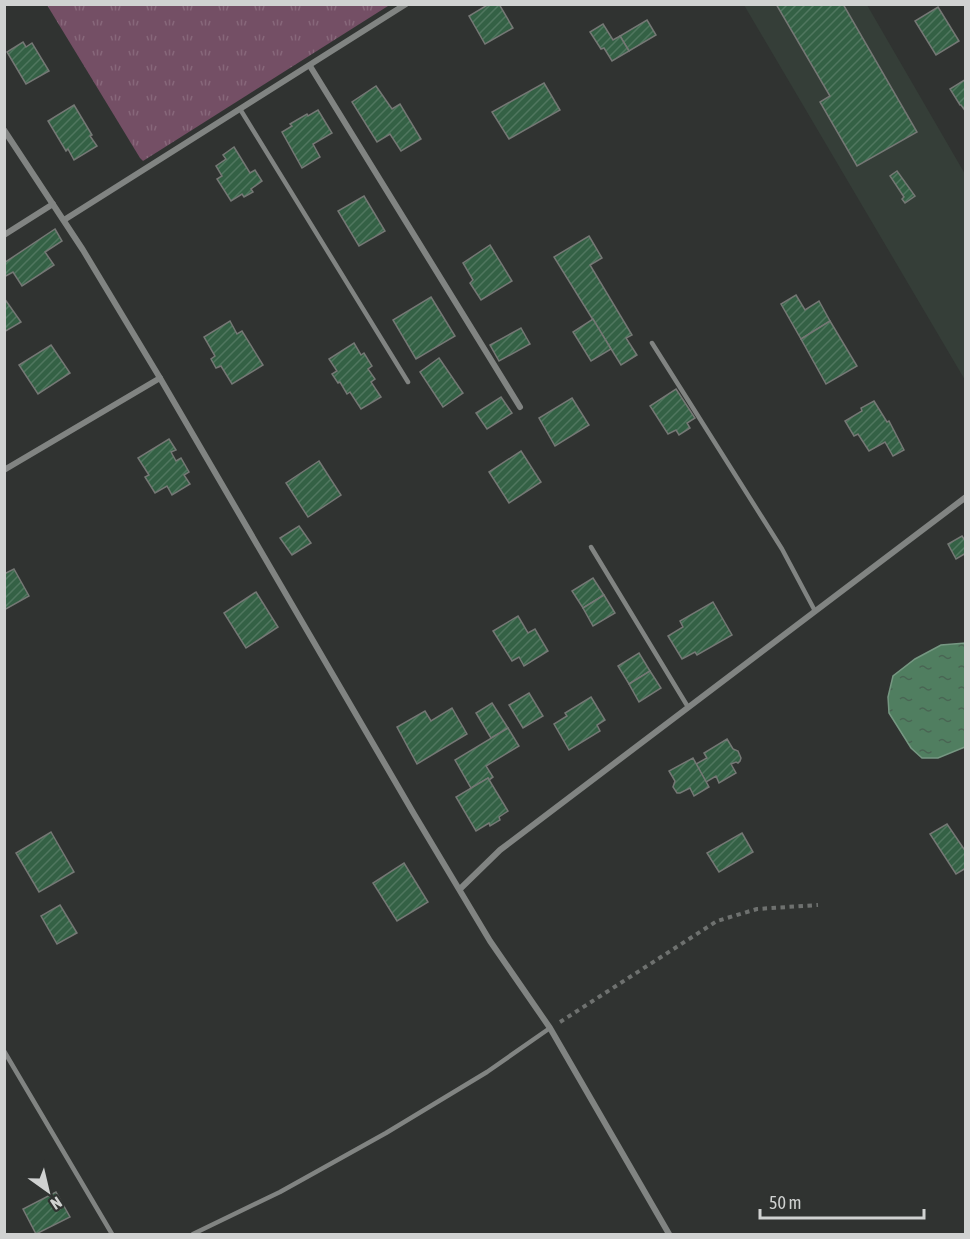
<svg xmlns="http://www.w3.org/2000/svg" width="970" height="1239" viewBox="0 0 970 1239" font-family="'Asap Condensed',sans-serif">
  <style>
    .built { fill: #353e38 }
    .grass { fill: url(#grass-tufts) }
    .water { fill: url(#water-ripples); stroke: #769782; stroke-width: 1.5 }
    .building { fill: url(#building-hatch); stroke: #757875; stroke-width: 1.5 }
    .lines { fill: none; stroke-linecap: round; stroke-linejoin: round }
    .path { stroke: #6e716f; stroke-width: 4; stroke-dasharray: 4.5 4.5; stroke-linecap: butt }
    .service { stroke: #818482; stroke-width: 4.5 }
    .minor { stroke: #818482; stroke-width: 6 }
  </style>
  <defs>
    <pattern id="grass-tufts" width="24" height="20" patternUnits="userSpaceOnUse" patternTransform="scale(1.5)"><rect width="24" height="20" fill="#744f65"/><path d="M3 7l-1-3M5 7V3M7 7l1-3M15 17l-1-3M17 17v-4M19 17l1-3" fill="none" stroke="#87677a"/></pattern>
    <pattern id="water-ripples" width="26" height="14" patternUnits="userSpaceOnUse" patternTransform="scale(1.5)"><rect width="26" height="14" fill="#507e60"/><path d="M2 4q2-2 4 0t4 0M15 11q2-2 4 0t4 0" fill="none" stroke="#496553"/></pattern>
    <pattern id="building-hatch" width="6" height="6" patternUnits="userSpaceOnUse" patternTransform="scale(1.5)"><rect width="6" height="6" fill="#346145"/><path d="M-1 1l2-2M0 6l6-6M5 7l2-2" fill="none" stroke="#50775f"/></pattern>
  </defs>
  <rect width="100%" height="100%" fill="#303331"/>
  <path class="built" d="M744 5H867L965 174V380Z"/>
  <path class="grass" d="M388 5V6L143 161 140 158 47 5Z"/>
  <path class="water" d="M965 643V747L938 758H922L911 748 889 713 888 697 893 676 915 659 941 645Z"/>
  <g class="building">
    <path d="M489 4H499L513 28 485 44 469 16Z"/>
    <path d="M776 4H843L917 132 857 166 820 102 830 96Z"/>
    <path d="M938 7 959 41 936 55 915 21Z"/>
    <path d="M647 20 656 35 629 51 620 36Z"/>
    <path d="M603 24 613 40 620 36 629 51 612 61 604 48 601 49 590 32Z"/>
    <path d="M23 42 26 47 32 43 49 71 26 84 7 52Z"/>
    <path d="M966 79V112L961 105H960L950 89Z"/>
    <path d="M544 83 560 110 509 139 492 112Z"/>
    <path d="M376 86 392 109 400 104 421 139 401 151 390 134 377 142 352 102Z"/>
    <path d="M74 105 92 135 90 136 97 146 74 160 68 149 66 151 48 121Z"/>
    <path d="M318 110 332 133 313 144 320 157 302 168 282 132 292 126 290 124 307 114 308 116Z"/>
    <path d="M234 147 250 173 255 170 262 181 251 189 253 192 244 197 242 194 231 201 217 179 222 176 216 166 226 159 223 155Z"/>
    <path d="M897 171 915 196 905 203 902 199 904 197 890 176Z"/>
    <path d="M364 196 385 231 359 246 338 211Z"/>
    <path d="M55 229 62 241 45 252 54 265 22 286 13 272 4 277V263Z"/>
    <path d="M589 236 602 258 590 265 632 335 626 338 637 355 621 365 554 257Z"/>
    <path d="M490 245 512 281 481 300 470 283 473 280 463 263Z"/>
    <path d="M796 295 805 310 819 301 830 321 801 339 781 304Z"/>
    <path d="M431 297 455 336 416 359 393 320Z"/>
    <path d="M4 298 21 322 4 332Z"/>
    <path d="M593 319 611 349 591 361 573 332Z"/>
    <path d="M230 321 237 334 242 331 263 365 232 384 221 366 216 368 211 359 215 356 204 337Z"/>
    <path d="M830 321 857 366 826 384 801 339Z"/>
    <path d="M521 328 530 344 499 361 490 345Z"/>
    <path d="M354 343 361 355 364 353 372 366 368 369 375 379 371 382 381 397 361 409 350 392 347 394 340 382 338 383 332 374 337 371 329 359Z"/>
    <path d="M51 345 70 373 38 394 19 365Z"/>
    <path d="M439 358 463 393 443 407 420 372Z"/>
    <path d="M676 389 695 418 687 423 690 428 679 435 676 430 668 434 650 406Z"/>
    <path d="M501 397 512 413 487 429 476 413Z"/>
    <path d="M572 398 589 425 555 446 539 418Z"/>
    <path d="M874 401 887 422 889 421 904 450 893 456 885 442 869 451 858 434 854 436 845 421 862 411 861 408Z"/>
    <path d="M169 439 176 450 171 452 176 461 181 458 189 472 184 475 190 484 172 495 167 486 155 493 145 477 149 475 138 458Z"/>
    <path d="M521 451 541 482 509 503 489 472Z"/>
    <path d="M319 461 341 495 308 517 286 483Z"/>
    <path d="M299 526 311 543 292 555 280 538Z"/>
    <path d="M962 536 966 542V553L956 559 948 544Z"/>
    <path d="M14 569 29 596 4 610V574Z"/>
    <path d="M593 578 604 595 583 608 572 591Z"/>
    <path d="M256 592 278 627 246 648 224 613Z"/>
    <path d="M604 595 615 613 593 626 583 608Z"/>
    <path d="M713 602 732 635 697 655 695 652 682 659 668 636 683 627 680 621Z"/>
    <path d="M518 616 528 633 535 629 548 651 524 666 519 657 512 661 493 631Z"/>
    <path d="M639 653 650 671 629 684 618 666Z"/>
    <path d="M650 671 661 688 639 702 629 684Z"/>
    <path d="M529 693 543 716 523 728 509 705Z"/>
    <path d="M591 697 605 720 597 725 600 731 569 750 554 724 567 716 565 713Z"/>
    <path d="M492 703 508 728 491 738 476 713Z"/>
    <path d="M452 708 467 734 417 764 397 727 425 711 431 721Z"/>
    <path d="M508 728 519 746 486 766 493 777 489 780 488 778 471 788 455 760Z"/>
    <path d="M727 739 733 749 738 751 741 758 740 761 738 763 736 762 731 764 736 773 719 783 716 776 706 782 696 764 707 758 704 753Z"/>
    <path d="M693 758 709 787 694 796 690 788 680 793H677L673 787 675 781 669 771Z"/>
    <path d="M488 778 508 811 499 817 500 820 490 826 489 823 476 831 456 797Z"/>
    <path d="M947 824 966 852V868L956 874 930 834Z"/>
    <path d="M51 832 74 872 39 892 16 853Z"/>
    <path d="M742 833 753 852 719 872 707 853Z"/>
    <path d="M404 863 428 902 397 921 373 883Z"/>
    <path d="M60 905 77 933 57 944 41 916Z"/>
    <path d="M56 1192 70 1217 36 1234 23 1209Z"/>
  </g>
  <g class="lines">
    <path class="path" d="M560 1022 717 921 757 909 818 905"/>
    <g class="service">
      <path d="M240 109 408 382"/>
      <path d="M652 343 782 549 815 611"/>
      <path d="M591 547 688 707"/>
      <path d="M4 1051 112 1234"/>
      <path d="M193 1234 280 1192 386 1133 487 1072 550 1028"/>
    </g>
    <g class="minor">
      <path d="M310 66 520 407"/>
      <path d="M4 130 83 250 160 378 414 814 490 941 550 1028 669 1234"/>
      <path d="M64 220 406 4"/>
      <path d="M4 235 53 204"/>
      <path d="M4 470 160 378"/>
      <path d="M460 889 500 850 966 497"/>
    </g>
  </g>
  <rect width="970" height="1239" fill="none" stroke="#d0d2d1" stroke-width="12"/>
  <g transform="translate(48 1191) rotate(146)" stroke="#303331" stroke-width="4.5" paint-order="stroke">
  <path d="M0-4.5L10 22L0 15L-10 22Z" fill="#d0d2d1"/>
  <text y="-9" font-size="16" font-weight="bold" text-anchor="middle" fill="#d0d2d1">N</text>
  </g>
  <path d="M760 1209v9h164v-9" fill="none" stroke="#d0d2d1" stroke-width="3"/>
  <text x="769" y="1209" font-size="18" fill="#d0d2d1" stroke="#303331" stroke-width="4.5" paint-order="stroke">50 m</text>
</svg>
